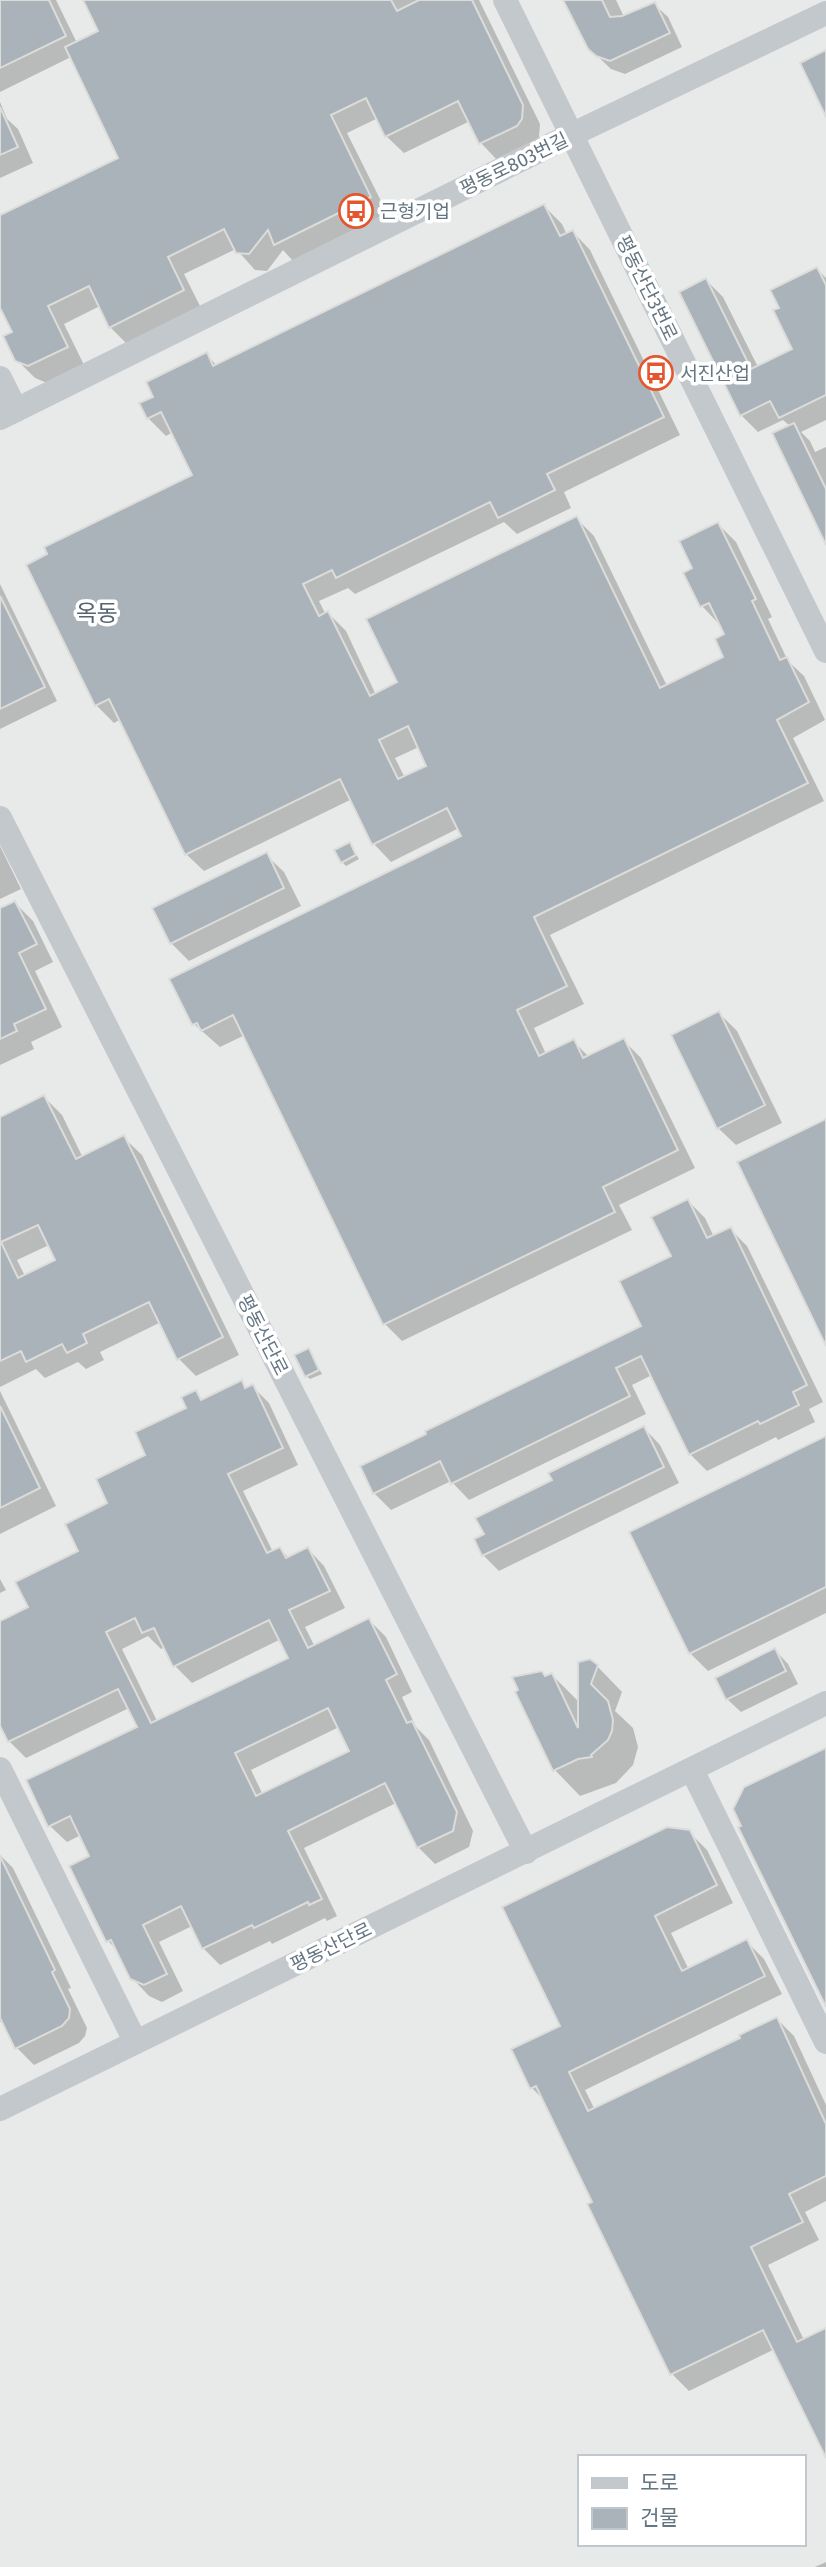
<svg xmlns="http://www.w3.org/2000/svg" width="826" height="2567" viewBox="0 0 826 2567" font-family="'Fira Sans','Noto Sans KR',sans-serif">
  <style>
    .built { fill: #e8e9e9; fill-rule: evenodd }
    .shadow { fill: #0003; fill-rule: evenodd }
    .building { fill: #aab3b9; stroke: #dcdcda; stroke-width: 2; fill-rule: evenodd }
    .lines { fill: none; stroke-linecap: round; stroke-linejoin: round }
    .minor { stroke: #c3c8cc; stroke-width: 24 }
    .labels { text-anchor: middle; dominant-baseline: central; stroke-width: 7; stroke-linejoin: round; paint-order: stroke }
    .street-label { font-size: 19px; fill: #657683; stroke: #fff }
    .poi-label { font-size: 19px; fill: #657683; stroke: #fff; text-anchor: start }
    .quarter-label { font-size: 23px; fill: #57646e; stroke: #fff }
  </style>
  <rect width="100%" height="100%" fill="#fafaf8"/>
  <path class="built" d="M0 0H826V2567H0ZM579 2457H803V2544H579Z"/>
  <g class="shadow">
    <path d="M7 0H56L77 43 100 32 85 0H479L540 124 539 137 534 143 498 161 481 143 470 121 404 153 386 136 378 118 347 133 388 215 293 261 283 250 267 271 255 270 236 249 184 274 201 308 128 345 110 327 100 306 64 324 84 365 47 383 35 378 17 360 14 333 0 304V217L121 158 71 57 0 92V4Z"/>
    <path d="M572 0H616L624 17 654 4 668 17 682 47 625 74 611 69 589 48Z"/>
    <path d="M0 102 7 119 18 129 33 163 0 178Z"/>
    <path d="M544 206 562 224 567 235 573 232 590 250 680 435 564 492 571 508 517 534 504 522 355 594 348 588 319 601 326 615 328 613 346 631 376 695 400 683 576 518 594 536 667 686 726 657 727 635 719 624 702 606 695 569 718 524 736 542 772 617 768 619 788 661 804 676 825 720 793 738 824 801 550 935 584 1004 534 1028 546 1054 573 1041 589 1057 623 1040 641 1058 695 1168 619 1205 632 1230 402 1341 385 1324 245 1035 220 1047 194 1024 463 837 459 828 391 862 374 844 352 799 204 871 186 854 121 719 114 723 96 705 194 476 173 432 166 436 148 418 156 397 206 354 217 366ZM419 747 428 766 405 778 395 758Z"/>
    <path d="M817 269 826 278V420L801 432 810 441 815 452 826 447V541L790 426 783 420 758 432 741 415 706 280 723 297 758 367 794 349 781 309Z"/>
    <path d="M0 584 57 701 0 729Z"/>
    <path d="M349 844 359 859 346 866 342 862Z"/>
    <path d="M0 846 21 889 0 899Z"/>
    <path d="M266 855 284 872 301 906 189 961 171 943Z"/>
    <path d="M15 903 33 921 53 962 35 971 62 1027 31 1042 34 1049 0 1065V910Z"/>
    <path d="M719 1013 737 1031 782 1123 736 1145 718 1128Z"/>
    <path d="M44 1097 62 1115 83 1158 124 1138 142 1155 239 1355 196 1376 179 1359 161 1322 100 1352 104 1360 86 1369 78 1362 45 1378 36 1369 0 1387V1119ZM49 1245 57 1261 25 1276 17 1260Z"/>
    <path d="M688 1201 705 1218 714 1237 730 1229 747 1246 823 1402 809 1409 815 1422 778 1440 776 1437 707 1471 690 1454 652 1375 632 1385 646 1414 469 1500 451 1481 391 1510 374 1493 643 1327 673 1257Z"/>
    <path d="M308 1350 322 1374 310 1379 306 1376Z"/>
    <path d="M241 1382 248 1389 252 1386 269 1403 298 1465 243 1491 273 1552 280 1549 289 1558 308 1549 324 1566 345 1608 305 1627 315 1647 369 1620 386 1637 412 1692 402 1697 416 1727 429 1740 473 1831 469 1847 435 1864 418 1847 396 1803 304 1848 337 1916 327 1921 325 1918 272 1944 270 1941 220 1965 203 1948 192 1926 159 1942 183 1991 162 2002 149 1996 132 1978 119 1952 108 1941 72 1867 91 1857 81 1835 67 1842 50 1826 139 1728 129 1708 26 1758 9 1741 0 1722V1623L30 1608 81 1552 110 1504 188 1408 195 1392 204 1401ZM148 1636 161 1649 165 1647 175 1666 192 1683 281 1639 290 1659 157 1721 122 1649ZM339 1727 351 1752 263 1795 251 1770Z"/>
    <path d="M0 1391 56 1506 0 1534Z"/>
    <path d="M644 1428 660 1445 679 1483 499 1571 483 1555 554 1481Z"/>
    <path d="M826 1438V1613L708 1671 690 1653Z"/>
    <path d="M0 1579 6 1590 0 1593Z"/>
    <path d="M775 1650 788 1664 798 1684 741 1712 727 1699Z"/>
    <path d="M597 1666 622 1692 615 1711 633 1728 638 1747 633 1765 616 1783 580 1796 555 1770 546 1678 552 1675 580 1703Z"/>
    <path d="M689 1832 707 1850 733 1903 671 1933 689 1970 747 1942 764 1959 782 1994 585 2090 595 2110 742 2038 777 2019 794 2036 826 2105V2201L805 2212 819 2240 768 2265 804 2340 826 2330V2454L775 2349 689 2391 672 2374 594 2203 545 2101 532 2088 562 2027Z"/>
    <path d="M0 1855 13 1868 71 1988 68 1989 87 2028 85 2036 79 2043 34 2065 17 2048 3 2021 0 2022Z"/>
    <path d="M826 2562V2567H815Z"/>
  </g>
  <g class="building">
    <path d="M0 0H49L66 36 0 68Z"/>
    <path d="M83 0H391L397 11 419 0H472L523 105 522 119 517 126 479 144 458 101 385 137 366 98 331 115 371 197 274 245 268 230 249 254 236 253 224 229 168 257 184 290 109 328 89 286 48 306 68 347 28 366 15 361 3 336 12 332 0 308V215L118 158 65 47 98 31Z"/>
    <path d="M563 0H602L610 17 622 16 655 2 670 33 610 61 596 56 588 49Z"/>
    <path d="M826 50V117L800 63Z"/>
    <path d="M0 107 18 147 0 155Z"/>
    <path d="M544 204 560 236 573 230 664 417 547 474 555 490 498 518 490 502 336 578 332 570 303 584 319 616 328 611 370 696 397 682 366 619 577 516 660 688 723 657 715 639 724 634 709 603 700 607 683 573 692 568 679 541 718 522 756 599 752 601 780 660 787 657 809 702 777 720 808 783 534 917 567 986 517 1010 539 1056 574 1039 583 1058 624 1038 678 1150 603 1187 615 1212 383 1325 233 1015 201 1031 197 1023 192 1025 169 979 461 836 447 808 372 845 340 779 185 855 109 699 95 706 26 565 47 554 44 547 192 475 161 412 147 419 139 403 153 397 146 382 207 352 213 366ZM408 726 426 766 398 779 379 740Z"/>
    <path d="M817 267 826 285V395L779 418 770 401 740 416 679 292 706 278 751 369 792 349 773 310 779 308 770 290Z"/>
    <path d="M794 423 826 489V545L772 433Z"/>
    <path d="M0 596 45 687 0 709Z"/>
    <path d="M350 842 356 855 341 863 334 850Z"/>
    <path d="M267 852 284 888 170 944 152 908Z"/>
    <path d="M15 901 37 944 19 953 46 1009 14 1024 17 1031 0 1039V908Z"/>
    <path d="M719 1011 765 1105 717 1129 671 1035Z"/>
    <path d="M44 1095 76 1159 124 1135 223 1337 177 1360 149 1302 83 1334 87 1343 67 1353 62 1344 26 1362 21 1351 0 1361V1117ZM38 1225 55 1260 18 1278 1 1242Z"/>
    <path d="M826 1119V1346L737 1162Z"/>
    <path d="M688 1199 707 1238 731 1227 807 1385 793 1392 799 1405 760 1424 758 1421 689 1455 641 1356 616 1368 630 1396 451 1484 440 1461 373 1494 360 1466 426 1434 425 1431 641 1326 619 1281 671 1256 651 1217Z"/>
    <path d="M309 1348 319 1370 305 1377 294 1355Z"/>
    <path d="M242 1380 245 1388 253 1384 283 1448 228 1474 267 1553 280 1547 286 1558 308 1547 330 1591 289 1610 308 1648 369 1618 397 1674 386 1680 407 1723 412 1721 457 1812 453 1831 417 1848 385 1783 288 1831 322 1899 309 1905 308 1902 254 1928 252 1925 202 1949 181 1906 143 1925 167 1974 144 1985 130 1979 111 1940 106 1942 69 1866 89 1856 70 1816 48 1827 26 1780 137 1727 118 1689 8 1742 0 1726V1621L28 1607 15 1582 78 1551 65 1524 107 1503 96 1479 145 1455 135 1432 186 1408 181 1397 196 1390 201 1400ZM135 1618 142 1633 154 1628 173 1667 269 1620 288 1658 151 1723 106 1632ZM328 1708 349 1751 256 1796 235 1753Z"/>
    <path d="M0 1406 40 1488 0 1508Z"/>
    <path d="M644 1426 664 1467 482 1556 474 1539 484 1534 475 1518 552 1480 548 1473Z"/>
    <path d="M826 1436V1587L689 1654 629 1532Z"/>
    <path d="M775 1648 786 1671 726 1700 715 1678Z"/>
    <path d="M590 1659 598 1665 591 1684 608 1701 613 1720 612 1731 608 1740 591 1755 592 1757 578 1759 553 1771 515 1692 518 1690 512 1677 542 1671 545 1676 552 1673 578 1728V1662Z"/>
    <path d="M826 1748V2007L738 1827 741 1826 733 1809 744 1787Z"/>
    <path d="M667 1827 690 1830 717 1885 655 1916 682 1971 747 1939 765 1976 569 2072 588 2111 740 2038 739 2035 777 2017 826 2124V2176L789 2194 803 2222 751 2247 797 2342 826 2328V2458L763 2330 670 2375 587 2204 592 2202 536 2086 530 2089 511 2049 560 2026 502 1907Z"/>
    <path d="M0 1856 55 1970 52 1972 70 2009 69 2018 62 2026 15 2049 0 2018Z"/>
  </g>
  <g class="lines">
    <g class="minor">
      <path d="M505 0 826 651"/>
      <path d="M0 378 16 410"/>
      <path d="M0 418 571 135 826 13"/>
      <path d="M0 818 526 1852"/>
      <path d="M0 1769 135 2041"/>
      <path d="M692 1770 826 2042"/>
      <path d="M0 2109 826 1703"/>
    </g>
  </g>
  <defs>
    <g id="bus-ring" transform="scale(1.75)"><circle r="9.5" fill="#fff" stroke="#e4572e" stroke-width="1.5"/><path d="M-5-6H5V4H4V6H2V4H-2V6H-4V4H-5ZM-3.5-4V0h7V-4ZM-3.5 1.2v1.5H-2V1.2ZM2 1.2v1.5H3.5V1.2Z" fill="#e4572e"/></g>
  </defs>
  <g fill-rule="evenodd">
    <use href="#bus-ring" x="356" y="211"/>
    <use href="#bus-ring" x="656" y="373"/>
  </g>
  <g class="labels">
    <g class="street-label">
      <text transform="translate(514 164) rotate(-26)">평동로803번길</text>
      <text transform="translate(647 288) rotate(64)">평동산단3번로</text>
      <text transform="translate(263 1335) rotate(63)">평동산단로</text>
      <text transform="translate(331 1947) rotate(-26)">평동산단로</text>
    </g>
    <g class="poi-label">
      <text x="380" y="211">근형기업</text>
      <text x="680" y="373">서진산업</text>
    </g>
    <g class="quarter-label">
      <text x="97" y="613">옥동</text>
    </g>
  </g>
  <rect x="578" y="2455" width="228" height="91" fill="#ffffff" stroke="#c1c8cd" stroke-width="2"/>
  <rect x="592" y="2478" width="35" height="10" fill="#c3c8cc" stroke="#c1c8cd" stroke-width="2"/>
  <text x="640" y="2490" font-size="21" fill="#657683">도로</text>
  <rect x="592" y="2508" width="35" height="21" fill="#aab3b9" stroke="#c1c8cd" stroke-width="2"/>
  <text x="640" y="2525" font-size="21" fill="#657683">건물</text>
</svg>
